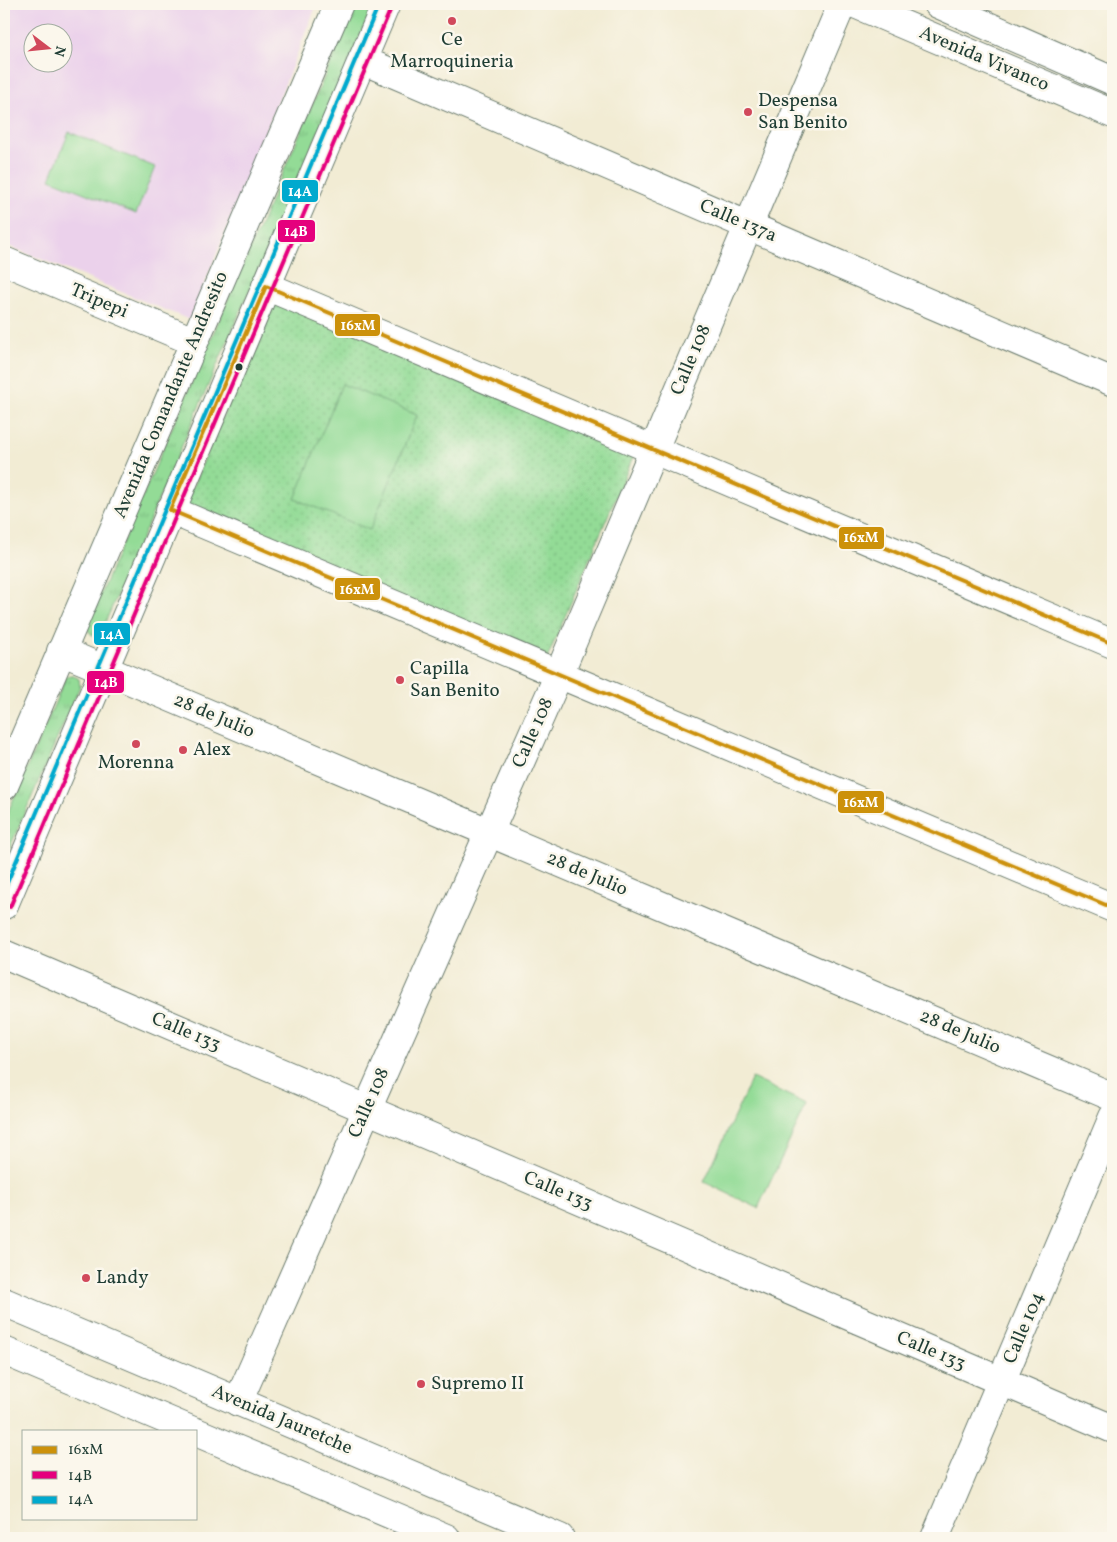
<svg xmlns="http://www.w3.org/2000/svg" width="1117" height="1542" viewBox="0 0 1117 1542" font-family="Vollkorn,serif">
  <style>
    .built { fill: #ebd1eb; fill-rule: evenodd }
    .grass { fill: url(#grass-tufts); stroke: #598c65 }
    .park { fill: url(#park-dots); stroke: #598c65 }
    .pitch { fill: #93db96; stroke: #598c65 }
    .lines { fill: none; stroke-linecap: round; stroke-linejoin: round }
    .minor-casing { stroke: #697a6c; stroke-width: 30 }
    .major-casing { stroke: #697a6c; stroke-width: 30 }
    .minor { stroke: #fff; stroke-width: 28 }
    .major { stroke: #fff; stroke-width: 28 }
    .bus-1-casing { stroke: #fbf7ec; stroke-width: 8 }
    .bus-2-casing { stroke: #fbf7ec; stroke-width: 8 }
    .bus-3-casing { stroke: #fbf7ec; stroke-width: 8 }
    .bus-1 { stroke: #cc910a; stroke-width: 4 }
    .bus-2 { stroke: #e5007d; stroke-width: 4 }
    .bus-3 { stroke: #00a9ce; stroke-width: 4 }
    .poi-dot { fill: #d1495b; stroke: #fbf7ec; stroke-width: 2 }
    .bus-dot { fill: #1f3d34; stroke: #fbf7ec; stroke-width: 2 }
    .labels { text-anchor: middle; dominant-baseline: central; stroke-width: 5; stroke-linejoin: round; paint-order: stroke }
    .poi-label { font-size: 19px; fill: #1f3d34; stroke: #fbf7ec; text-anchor: start }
    .street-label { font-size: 19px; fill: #1f3d34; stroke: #fbf7ec }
    .line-badge { stroke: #fbf7ec; stroke-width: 2 }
    .badge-label { font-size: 14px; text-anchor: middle; font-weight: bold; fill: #fff }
  </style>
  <defs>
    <pattern id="grass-tufts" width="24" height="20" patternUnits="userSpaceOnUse" patternTransform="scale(1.25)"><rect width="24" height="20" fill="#93db96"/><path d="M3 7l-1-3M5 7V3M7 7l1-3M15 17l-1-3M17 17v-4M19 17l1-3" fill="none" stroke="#7ebd82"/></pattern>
    <pattern id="park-dots" width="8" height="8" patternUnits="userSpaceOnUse" patternTransform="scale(1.25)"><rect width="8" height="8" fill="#93db96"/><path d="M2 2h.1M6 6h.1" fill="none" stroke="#7ebd82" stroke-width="1.8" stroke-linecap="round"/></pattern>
  </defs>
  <rect width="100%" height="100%" fill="#fbf7ec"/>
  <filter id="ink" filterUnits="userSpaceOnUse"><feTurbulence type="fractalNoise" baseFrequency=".02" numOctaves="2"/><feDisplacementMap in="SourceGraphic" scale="10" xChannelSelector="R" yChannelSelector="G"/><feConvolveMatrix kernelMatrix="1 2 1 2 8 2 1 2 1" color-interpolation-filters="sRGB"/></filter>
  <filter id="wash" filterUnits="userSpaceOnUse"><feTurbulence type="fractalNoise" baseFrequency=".0096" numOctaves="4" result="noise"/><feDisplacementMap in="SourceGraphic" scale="20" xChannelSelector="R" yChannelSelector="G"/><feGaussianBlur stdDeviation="1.12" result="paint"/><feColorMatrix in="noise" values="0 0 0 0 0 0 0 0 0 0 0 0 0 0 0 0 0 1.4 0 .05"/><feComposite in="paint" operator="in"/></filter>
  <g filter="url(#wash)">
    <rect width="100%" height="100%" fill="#f2ecd4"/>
    <path class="built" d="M4 4H317L190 320 4 244ZM32 32H62V62H32Z"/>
    <g class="grass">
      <path d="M356 4H374L102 630 100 634 92 635 87 629 88 622Z"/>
      <path d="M70 675H73L79 679 80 686 4 861V821L66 677Z"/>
    </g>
    <path class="park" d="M274 298 636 450 546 661 182 511Z"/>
    <g class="pitch">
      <path d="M69 132 155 167 136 214 50 179Z"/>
      <path d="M342 384 417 415 370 530 295 499Z"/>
      <path d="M752 1078 807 1104 758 1208 704 1182Z"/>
    </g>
  </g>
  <g filter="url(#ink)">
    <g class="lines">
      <g class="minor-casing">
        <g id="minor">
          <path d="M855 4 1113 114"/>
          <path d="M938 4 1113 81"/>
          <path d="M362 60 1113 382"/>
          <path d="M4 261 193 341"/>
          <path d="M266 286 1113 644"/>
          <path d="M170 510 1113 908"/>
          <path d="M61 651 1113 1097"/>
          <path d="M4 954 1113 1429"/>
          <path d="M238 1402 559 674 842 4"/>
          <path d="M935 1538 1113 1117"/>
        </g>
      </g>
      <g class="major-casing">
        <g id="major">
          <path d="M4 786 339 4"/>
          <path d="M4 905 386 4"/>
          <path d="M4 1302 560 1538"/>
          <path d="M4 1351 193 1431"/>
          <path d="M196 1432 446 1538"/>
        </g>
      </g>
      <use href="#minor" class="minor"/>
      <use href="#major" class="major"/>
      <g class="bus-1-casing">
        <path id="bus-1" d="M1113 644 266 286 170 510 1113 908"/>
      </g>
      <g class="bus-2-casing">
        <path id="bus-2" d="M10 907 392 6"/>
      </g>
      <g class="bus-3-casing">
        <path id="bus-3" d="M4 890 379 4"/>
      </g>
      <use href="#bus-1" class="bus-1"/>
      <use href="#bus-2" class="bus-2"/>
      <use href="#bus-3" class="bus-3"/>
    </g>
  </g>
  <g class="poi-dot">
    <circle cx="452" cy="21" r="5"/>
    <circle cx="748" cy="112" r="5"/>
    <circle cx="400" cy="680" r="5"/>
    <circle cx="136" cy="744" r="5"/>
    <circle cx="183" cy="750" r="5"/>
    <circle cx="86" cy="1278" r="5"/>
    <circle cx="421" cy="1384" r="5"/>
  </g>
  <circle class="bus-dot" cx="239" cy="367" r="4.5"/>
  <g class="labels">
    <g class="poi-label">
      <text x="452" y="40" text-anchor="middle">Ce<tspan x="452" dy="22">Marroquineria</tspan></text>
      <text x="758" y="101">Despensa<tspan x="758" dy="22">San Benito</tspan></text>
      <text x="410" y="669">Capilla<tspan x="410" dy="22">San Benito</tspan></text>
      <text x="193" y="750">Alex</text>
      <text x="136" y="763" text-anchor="middle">Morenna</text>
      <text x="96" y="1278">Landy</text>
      <text x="431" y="1384">Supremo II</text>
    </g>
    <g class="street-label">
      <text transform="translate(984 59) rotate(23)">Avenida Vivanco</text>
      <text transform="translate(738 221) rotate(23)">Calle 137a</text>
      <text transform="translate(99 301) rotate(23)">Tripepi</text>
      <text transform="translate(691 360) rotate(-67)">Calle 108</text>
      <text transform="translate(171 395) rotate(-67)">Avenida Comandante Andresito</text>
      <text transform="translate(214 716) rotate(23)">28 de Julio</text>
      <text transform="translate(533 733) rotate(-66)">Calle 108</text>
      <text transform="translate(587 874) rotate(23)">28 de Julio</text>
      <text transform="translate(186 1032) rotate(23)">Calle 133</text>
      <text transform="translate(960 1032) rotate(23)">28 de Julio</text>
      <text transform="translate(369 1103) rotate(-66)">Calle 108</text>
      <text transform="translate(558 1191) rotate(23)">Calle 133</text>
      <text transform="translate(1024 1328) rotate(-67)">Calle 104</text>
      <text transform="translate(931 1351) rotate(23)">Calle 133</text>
      <text transform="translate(282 1420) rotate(23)">Avenida Jauretche</text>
    </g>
  </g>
  <g class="line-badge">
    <rect x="281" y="179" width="38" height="24" rx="5" fill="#00a9ce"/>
    <rect x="277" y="219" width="39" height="24" rx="5" fill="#e5007d"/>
    <rect x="334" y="313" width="47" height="24" rx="5" fill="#cc910a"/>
    <rect x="838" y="526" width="47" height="24" rx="5" fill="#cc910a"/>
    <rect x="334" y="577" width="47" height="24" rx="5" fill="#cc910a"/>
    <rect x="93" y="622" width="38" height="24" rx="5" fill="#00a9ce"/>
    <rect x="86" y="670" width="39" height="24" rx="5" fill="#e5007d"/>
    <rect x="837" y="790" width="48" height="24" rx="5" fill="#cc910a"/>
  </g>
  <g class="badge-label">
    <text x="300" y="196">14A</text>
    <text x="296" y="236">14B</text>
    <text x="358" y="330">16xM</text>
    <text x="861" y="542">16xM</text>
    <text x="357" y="594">16xM</text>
    <text x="112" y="639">14A</text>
    <text x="106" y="687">14B</text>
    <text x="861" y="807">16xM</text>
  </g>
  <rect width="1117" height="1542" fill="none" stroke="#fbf7ec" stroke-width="20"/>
  <rect x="22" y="1430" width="175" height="90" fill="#fbf7ec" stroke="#a3ada2"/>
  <rect x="32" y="1446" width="25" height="8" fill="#cc910a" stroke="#a3ada2"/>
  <text x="68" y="1454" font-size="15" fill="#1f3d34">16xM</text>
  <rect x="32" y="1471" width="25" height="8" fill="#e5007d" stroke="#a3ada2"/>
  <text x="68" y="1480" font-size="15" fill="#1f3d34">14B</text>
  <rect x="32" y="1496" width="25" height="8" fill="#00a9ce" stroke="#a3ada2"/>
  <text x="68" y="1504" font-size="15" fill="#1f3d34">14A</text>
  <g transform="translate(48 48) rotate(106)"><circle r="24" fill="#fbf7ec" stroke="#a3ada2"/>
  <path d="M0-4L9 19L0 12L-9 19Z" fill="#d1495b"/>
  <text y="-8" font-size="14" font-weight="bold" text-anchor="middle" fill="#1f3d34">N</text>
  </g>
</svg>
